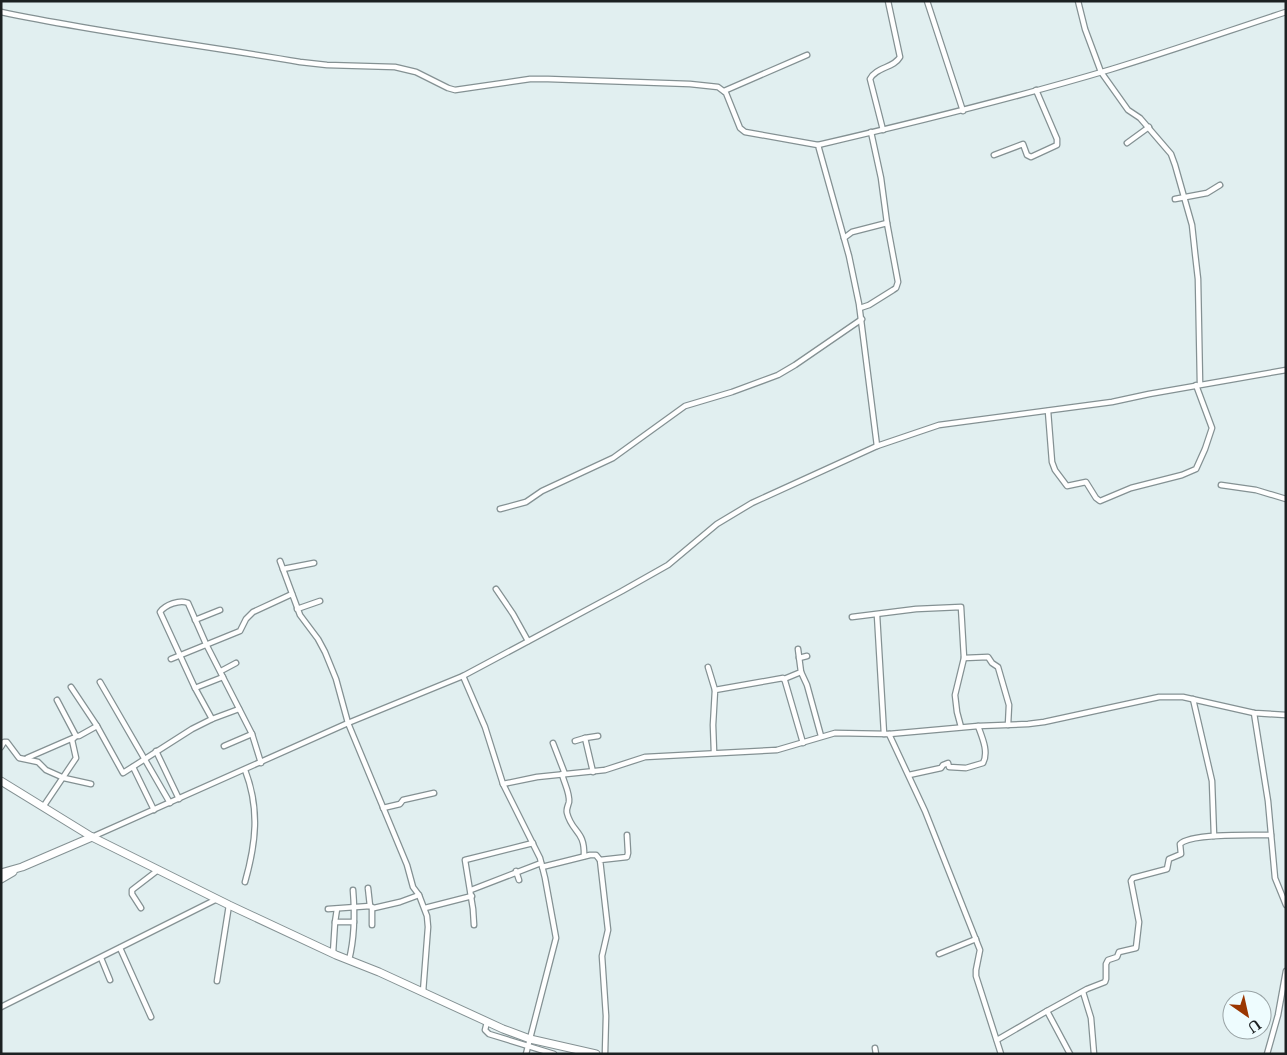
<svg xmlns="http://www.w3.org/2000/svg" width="1287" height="1055" viewBox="0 0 1287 1055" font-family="'Libre Baskerville',serif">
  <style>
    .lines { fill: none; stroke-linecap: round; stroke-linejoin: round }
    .minor-casing { stroke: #849193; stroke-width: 7 }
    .primary-casing { stroke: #849193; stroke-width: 9 }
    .minor { stroke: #fff; stroke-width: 4.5 }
    .primary { stroke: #fff; stroke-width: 7 }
  </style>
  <rect width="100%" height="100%" fill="#e1eff0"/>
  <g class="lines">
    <g class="minor-casing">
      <g id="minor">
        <path d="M927 1 963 111"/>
        <path d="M1078 1 1085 29 1101 72 1128 110 1140 118 1171 154 1175 165 1192 225 1195 253 1198 279 1200 384"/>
        <path d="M1 12C100 33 201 45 300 62L327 65 395 67 416 72 448 88 455 90 530 79H548L690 84 718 87 726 93 740 128 745 132 818 145 849 256 859 304 877 446"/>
        <path d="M724 91 807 55"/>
        <path d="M883 130 870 79C876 67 894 68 900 57L888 1"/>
        <path d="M1127 143 1149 127"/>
        <path d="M818 145C917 122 1015 98 1112 69 1171 51 1228 31 1286 12"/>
        <path d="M994 155 1023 144 1027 155 1031 157 1057 145V139L1036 90"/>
        <path d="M1175 199 1207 193 1220 185"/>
        <path d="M844 238 852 232 887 223"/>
        <path d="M860 308 869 305 893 290 896 288 898 282 887 223 881 178 871 132"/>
        <path d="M1048 411 1052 462 1055 470 1067 486 1086 482 1096 498 1100 501 1131 488 1182 475 1196 469 1205 449 1212 428 1196 385"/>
        <path d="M1221 485 1256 490 1286 499"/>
        <path d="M500 509 526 502 542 491 613 458 685 406 732 392 778 375 795 365 862 319"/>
        <path d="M280 561 300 615 318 639 325 652 336 679 348 723 407 865 413 887 419 895 427 916 428 927 423 992"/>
        <path d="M283 569 314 563"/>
        <path d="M496 589 513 614 528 641"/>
        <path d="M297 609 320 601"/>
        <path d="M877 615 884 734"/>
        <path d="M852 617 916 609 961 607 964 658 955 695 957 712 961 727"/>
        <path d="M195 620 220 610"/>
        <path d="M799 658 807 656"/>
        <path d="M964 658 988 657 992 663 998 667 1009 705 1008 725"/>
        <path d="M171 659 240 631 246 619 253 612 292 594"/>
        <path d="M708 667 715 690"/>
        <path d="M221 671 236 663"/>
        <path d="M801 672 807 685 821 736"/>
        <path d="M463 676 485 727 503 784"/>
        <path d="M784 679 801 672 798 649"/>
        <path d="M100 682 170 803"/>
        <path d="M71 687 97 726 123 773 192 729 212 719 239 709"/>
        <path d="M195 688 223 677"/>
        <path d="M1193 699 1212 781 1214 836"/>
        <path d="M1254 713 1268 801 1275 878 1286 905"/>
        <path d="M212 719 195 688 160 612C165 605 180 599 188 603L206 644 252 734 261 763"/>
        <path d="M889 734 925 811 980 950 976 970V976L1001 1054"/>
        <path d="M76 736H79L97 726"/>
        <path d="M575 741 585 738"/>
        <path d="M553 743 565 774"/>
        <path d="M224 746 252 734"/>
        <path d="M1 747 4 742H7L19 758 38 762 46 770 64 778 91 784"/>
        <path d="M156 751 179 799"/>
        <path d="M714 752 713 725 715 690 783 678 785 681 803 743"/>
        <path d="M27 758 73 738"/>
        <path d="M133 767 154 810"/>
        <path d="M245 770C260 809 256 843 245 882"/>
        <path d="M593 772 585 738 598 736"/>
        <path d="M562 774C564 783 570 793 569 802 568 806 566 809 567 813 572 833 585 830 584 856"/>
        <path d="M909 775 941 768 943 765 948 763 949 767 966 768 983 763C989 752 982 737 978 726"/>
        <path d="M43 807 76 758 72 740 76 736 57 700"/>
        <path d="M383 808 400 804 403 800 434 793"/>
        <path d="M92 837 348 723 463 676 622 591 668 565 717 524 752 503 877 446 939 425 1112 402 1149 394 1286 370"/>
        <path d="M542 867 590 855H596L600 860"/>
        <path d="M516 871 519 880"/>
        <path d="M368 888 370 906"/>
        <path d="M471 890 541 863"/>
        <path d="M141 908 132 894V890L158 870"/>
        <path d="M425 908 472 896"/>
        <path d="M328 909 370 906 374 908 400 902 419 895"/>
        <path d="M335 922 337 909"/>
        <path d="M372 925V908"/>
        <path d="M474 925 473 909 465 860 533 843"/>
        <path d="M120 948 151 1017"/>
        <path d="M333 953 335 922H354"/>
        <path d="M939 954 976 939"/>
        <path d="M101 958 110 980"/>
        <path d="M349 960C355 936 355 914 353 890"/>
        <path d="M217 981 229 905"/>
        <path d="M1083 992 1091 1018 1094 1054"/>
        <path d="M1 1007 217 899"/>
        <path d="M1047 1011 1087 989 1105 982 1106 979V964L1108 960 1117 957 1119 952 1136 948 1139 922 1131 881 1133 878 1167 869 1169 859 1181 854 1180 844C1190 833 1254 835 1271 835"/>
        <path d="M487 1022 485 1030 489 1034 554 1054"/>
        <path d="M997 1040 1047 1011 1070 1054"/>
        <path d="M875 1048 876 1054"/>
        <path d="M526 1054 556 938 545 878 540 858 503 784 537 777 605 770 645 757 777 750 835 733 889 734 978 726 1028 724 1044 722 1159 697H1183L1254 713 1286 715"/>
        <path d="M605 1054 606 1016 602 956 608 930 600 860 627 857 628 853 627 835"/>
        <path d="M1267 1054 1278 1015 1286 971"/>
      </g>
    </g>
    <g class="primary-casing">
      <g id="primary">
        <path d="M1 781 92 837 229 905 336 955 379 972 503 1029 530 1039 596 1054"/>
        <path d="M1 873 22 867 92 837"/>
        <path d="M1 879 13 872"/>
      </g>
    </g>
    <use href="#minor" class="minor"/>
    <use href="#primary" class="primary"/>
  </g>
  <rect width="1287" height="1055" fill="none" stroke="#1c2122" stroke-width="5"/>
  <g transform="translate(1247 1015) rotate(146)"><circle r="24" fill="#eefcfe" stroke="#9aa4a6"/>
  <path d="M0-4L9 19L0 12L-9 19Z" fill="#9a3600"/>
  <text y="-8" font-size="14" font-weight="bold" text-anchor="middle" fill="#1c2122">U</text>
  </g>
</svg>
